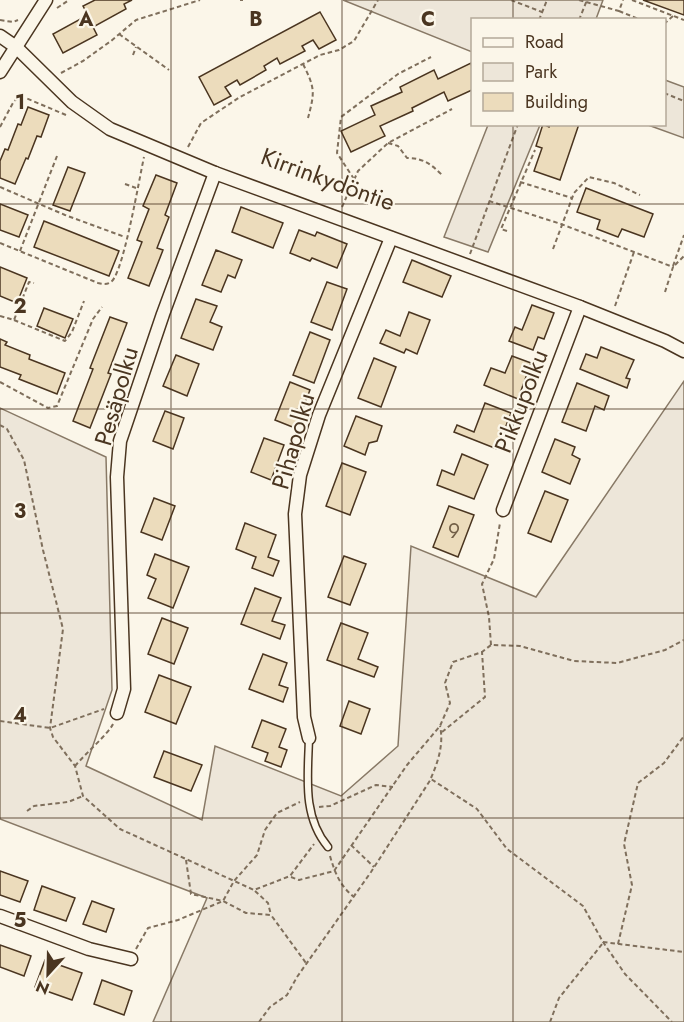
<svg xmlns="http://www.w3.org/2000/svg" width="684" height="1022" viewBox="0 0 684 1022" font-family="Jost,sans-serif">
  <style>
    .green { fill: #ede6d9; stroke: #887966; stroke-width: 1.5 }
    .building { fill: #ecdcbc; stroke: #4a3520; stroke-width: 1.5 }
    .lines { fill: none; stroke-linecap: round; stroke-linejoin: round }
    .lane-casing { stroke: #4a3520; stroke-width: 9 }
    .street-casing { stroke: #4a3520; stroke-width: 15 }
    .path { stroke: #7f6f5c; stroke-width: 2; stroke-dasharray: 4.5 3; stroke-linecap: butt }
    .lane { stroke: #fbf6e9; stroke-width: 6 }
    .street { stroke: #fbf6e9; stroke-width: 12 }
    .grid { fill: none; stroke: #4a3520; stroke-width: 1.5; stroke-opacity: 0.55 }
    .labels { text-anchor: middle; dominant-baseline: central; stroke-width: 4.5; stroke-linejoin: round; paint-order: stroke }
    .number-label { font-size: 21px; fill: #725f47 }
    .street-label { font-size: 24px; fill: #4a3520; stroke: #fbf6e9 }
    .grid-label { font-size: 20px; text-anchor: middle; font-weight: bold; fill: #4a3520; stroke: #fbf6e9; stroke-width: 4.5; stroke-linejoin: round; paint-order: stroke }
  </style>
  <rect width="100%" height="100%" fill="#fbf6e9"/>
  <g class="green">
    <path d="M343 0H603L596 19 472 20V52Z"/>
    <path d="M665 80 684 87V138L648 125 664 124Z"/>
    <path d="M488 125H540L488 252 444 237Z"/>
    <path d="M684 381V1022H153L207 898 0 819V408L106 457 112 690 86 766 202 820 215 746 341 796 398 746 411 546 536 597Z"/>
  </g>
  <g class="building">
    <path d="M95 0H132L124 4 126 9 93 27 97 35 63 53 53 34 88 15 83 6Z"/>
    <path d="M643 0H684V15Z"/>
    <path d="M320 12 336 40 319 49 313 40 302 46 305 51 280 64 277 58 264 66 266 70 240 85 237 80 225 87 231 96 214 105 199 77Z"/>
    <path d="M471 63 472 67V90L448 101 444 92 412 108 413 111 380 126 385 136 351 152 341 131 375 115 371 106 402 92 400 87 434 70 438 79Z"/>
    <path d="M28 107 49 115 41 137 37 136 28 159 26 158 15 184 0 178V161L5 149 8 150 18 124 21 125Z"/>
    <path d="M543 124 549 127 550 124H579L560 180 534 171 542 148 536 146Z"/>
    <path d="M68 167 85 173 70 211 53 205Z"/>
    <path d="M156 175 177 183 165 215 169 217 157 248 163 250 149 286 128 278 142 242 137 240 149 209 143 206Z"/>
    <path d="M586 188 653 214 644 237 622 229 618 237 597 229 600 220 577 212Z"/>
    <path d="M0 204 28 215 19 237 0 230Z"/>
    <path d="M241 207 283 223 273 248 232 232Z"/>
    <path d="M44 221 119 251 109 276 34 247Z"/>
    <path d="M299 230 315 236 317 232 347 244 337 268 312 258 310 261 290 253Z"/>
    <path d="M216 250 242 260 235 278 228 275 221 292 202 285Z"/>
    <path d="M412 260 451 276 442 297 403 282Z"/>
    <path d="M0 267 27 278 17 303 0 296Z"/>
    <path d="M327 282 347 289 332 330 311 322Z"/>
    <path d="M196 299 217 306 210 322 222 327 213 350 181 338Z"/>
    <path d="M532 305 554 313 544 339 538 337 533 350 509 341 515 327 522 330Z"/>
    <path d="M44 308 73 319 65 338 37 326Z"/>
    <path d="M409 312 430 320 417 354 406 349 404 353 380 343 386 330 400 336Z"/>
    <path d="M110 317 127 323 108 373 111 374 90 428 73 421 93 369 90 368Z"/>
    <path d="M310 332 330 340 314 383 293 375Z"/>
    <path d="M0 339 7 342 5 345 30 355 29 359 65 373 57 394 19 379 21 375 0 367Z"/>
    <path d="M601 347 634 360 626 378 630 379 627 388 580 369 586 354 597 358Z"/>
    <path d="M176 355 199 364 187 396 163 386Z"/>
    <path d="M512 356 531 363 518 399 484 385 491 368 505 373Z"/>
    <path d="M374 358 396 367 381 407 358 398Z"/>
    <path d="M290 382 310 390 295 428 275 420Z"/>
    <path d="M577 383 609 396 604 410 595 406 586 431 562 422Z"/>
    <path d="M485 403 511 413 497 449 454 432 457 425 474 432Z"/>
    <path d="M165 411 184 418 173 449 153 441Z"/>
    <path d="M356 416 382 426 377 441 369 443 365 455 344 446Z"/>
    <path d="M264 438 284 445 271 480 251 472Z"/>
    <path d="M555 439 575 447 572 455 580 459 570 484 542 472Z"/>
    <path d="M462 454 488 465 474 499 437 485 442 470 454 475Z"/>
    <path d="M342 463 366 472 350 515 326 506Z"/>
    <path d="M545 491 568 500 551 542 528 533Z"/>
    <path d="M154 498 175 506 162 540 141 532Z"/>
    <path d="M449 506 474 515 458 557 433 547Z"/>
    <path d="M245 523 276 535 268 557 279 561 273 576 252 568 256 557 236 549Z"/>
    <path d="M155 554 189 567 173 608 148 598 156 579 147 575Z"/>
    <path d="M344 556 366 564 350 605 328 597Z"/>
    <path d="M255 588 281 598 272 621 285 625 280 639 241 624Z"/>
    <path d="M162 618 188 628 174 664 148 654Z"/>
    <path d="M341 623 368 633 358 659 378 667 374 677 327 660Z"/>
    <path d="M263 654 287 663 279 685 288 688 283 702 249 689Z"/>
    <path d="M159 675 191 687 176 724 145 712Z"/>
    <path d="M349 701 370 709 361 734 340 726Z"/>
    <path d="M262 720 286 729 279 747 287 750 281 767 265 761 268 753 252 747Z"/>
    <path d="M164 751 202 765 191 791 154 777Z"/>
    <path d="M0 871 28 881 20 902 0 895Z"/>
    <path d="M42 886 75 898 66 921 34 910Z"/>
    <path d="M92 901 114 909 106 932 83 924Z"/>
    <path d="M0 945 31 956 24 976 0 967Z"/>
    <path d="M45 960 82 973 72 1000 35 987Z"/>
    <path d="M102 980 132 991 124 1015 94 1004Z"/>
  </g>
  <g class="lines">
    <g class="lane-casing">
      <path id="lane" d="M309 738C308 776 302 816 328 847"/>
    </g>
    <g class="street-casing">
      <g id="street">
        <path d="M0 36 16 47 72 102 110 129 215 173 580 307 665 341 684 351"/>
        <path d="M0 72 46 0"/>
        <path d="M503 510 580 307"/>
        <path d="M117 713 124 689 117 477 120 441 163 314 215 173"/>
        <path d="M309 738 304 717 295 514 300 475 319 415 391 238"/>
        <path d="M0 916 89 949 131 959"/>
      </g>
    </g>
    <g class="path">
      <path d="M240 0H243"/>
      <path d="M511 0 542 12"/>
      <path d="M579 0 619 11 623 0"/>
      <path d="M632 0 684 20"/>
      <path d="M57 8 69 0"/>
      <path d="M619 11 641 20"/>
      <path d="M0 20 13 22 18 20"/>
      <path d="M539 20 547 0"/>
      <path d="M579 20 587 0"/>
      <path d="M664 24 673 16"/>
      <path d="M119 34 169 70"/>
      <path d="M133 55 136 47"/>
      <path d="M303 64C315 88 315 92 308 118"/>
      <path d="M61 73 83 61 111 41 136 20 200 0"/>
      <path d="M664 93 684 101"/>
      <path d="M0 127 14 101 21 96 66 115"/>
      <path d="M388 143 398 146 407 158C423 158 431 164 442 175"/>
      <path d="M188 147 201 123 240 97 320 55 339 50 354 41 378 0"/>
      <path d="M354 179 337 153 341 117 398 74 431 57"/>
      <path d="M520 182 572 198"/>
      <path d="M125 184 136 188"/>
      <path d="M0 187 65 215 125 237"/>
      <path d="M489 201 561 224 673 267 665 292"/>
      <path d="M342 207 358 171 388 143 452 109"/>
      <path d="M507 231 501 229 535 150"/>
      <path d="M0 243 98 283C103 284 108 285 112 281 124 269 139 180 144 157"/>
      <path d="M553 249 574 193 589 177 614 183 640 195"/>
      <path d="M20 251 57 156"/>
      <path d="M470 254 518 124"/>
      <path d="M675 265 684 256"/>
      <path d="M673 266 684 235"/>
      <path d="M615 306 634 252"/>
      <path d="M0 316 14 320 29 282 34 283"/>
      <path d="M14 320 65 341 72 332 84 301"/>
      <path d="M0 382 48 408 57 406 93 319 102 307"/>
      <path d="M0 425 7 429 24 460 43 550 63 629 50 728 53 737 75 766 83 796 120 829 254 890 290 876 314 844"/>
      <path d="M491 645 489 617 482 584 494 559 500 523"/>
      <path d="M0 721 50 728 104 709"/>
      <path d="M442 732 485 697 482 652"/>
      <path d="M75 766C84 755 109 733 113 724"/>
      <path d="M431 778C438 762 444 744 440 726"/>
      <path d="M319 807 330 806 376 785 393 787"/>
      <path d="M27 811 34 806 68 802 83 796"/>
      <path d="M351 845 374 867"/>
      <path d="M330 856C335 873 340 886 354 897"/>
      <path d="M186 860 191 894 223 901 246 913 271 915 306 963"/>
      <path d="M291 877 299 880 334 871 407 765 440 726 450 703 445 683 453 662 482 652 491 645 520 646 574 661 617 663 665 650 684 640"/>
      <path d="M255 891 268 903 271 915"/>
      <path d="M603 942 684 952"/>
      <path d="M618 944 632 885 624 844 638 783 664 763 684 736"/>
      <path d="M136 949 148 928 178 920 223 901 234 881 257 855 265 830 277 813 300 802"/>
      <path d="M259 1022 270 1007 287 995 297 977 371 872 431 779 477 809 507 849 583 906 603 942 625 974 672 1022"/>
      <path d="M550 1022 559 998 603 943"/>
    </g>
    <use href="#lane" class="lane"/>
    <use href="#street" class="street"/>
  </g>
  <path class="grid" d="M171 0V1022M342 0V1022M513 0V20M513 124V1022M0 204H684M0 409H684M0 613H684M0 818H684"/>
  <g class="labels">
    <g class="number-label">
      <text x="454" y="531">9</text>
    </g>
    <g class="street-label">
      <text transform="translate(328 179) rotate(20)">Kirrinkydöntie</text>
      <text transform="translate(116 396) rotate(-74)">Pesäpolku</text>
      <text transform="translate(521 401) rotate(-69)">Pikkupolku</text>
      <text transform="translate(293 441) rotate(-74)">Pihapolku</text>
    </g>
  </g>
  <g class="grid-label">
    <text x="86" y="26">A</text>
    <text x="256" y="26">B</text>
    <text x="428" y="26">C</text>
    <text x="20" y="109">1</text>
    <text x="20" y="313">2</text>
    <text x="20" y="518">3</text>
    <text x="20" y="722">4</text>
    <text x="20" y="927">5</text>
  </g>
  <rect x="471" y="18" width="195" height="108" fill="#fbf6e9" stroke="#b4a999" stroke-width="1.5"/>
  <rect x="483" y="38" width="30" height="9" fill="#fbf6e9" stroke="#b4a999" stroke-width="1.5"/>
  <text x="525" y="48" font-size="18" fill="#4a3520">Road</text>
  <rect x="483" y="63" width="30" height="18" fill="#ede6d9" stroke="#b4a999" stroke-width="1.5"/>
  <text x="525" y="78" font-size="18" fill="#4a3520">Park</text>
  <rect x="483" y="93" width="30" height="18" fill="#ecdcbc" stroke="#b4a999" stroke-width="1.5"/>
  <text x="525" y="108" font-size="18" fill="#4a3520">Building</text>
  <g transform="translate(48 974) rotate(202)" stroke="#fbf6e9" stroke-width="4.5" paint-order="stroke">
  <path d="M0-4.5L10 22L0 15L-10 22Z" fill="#4a3520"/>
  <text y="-9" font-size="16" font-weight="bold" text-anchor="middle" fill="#4a3520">N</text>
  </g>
</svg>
